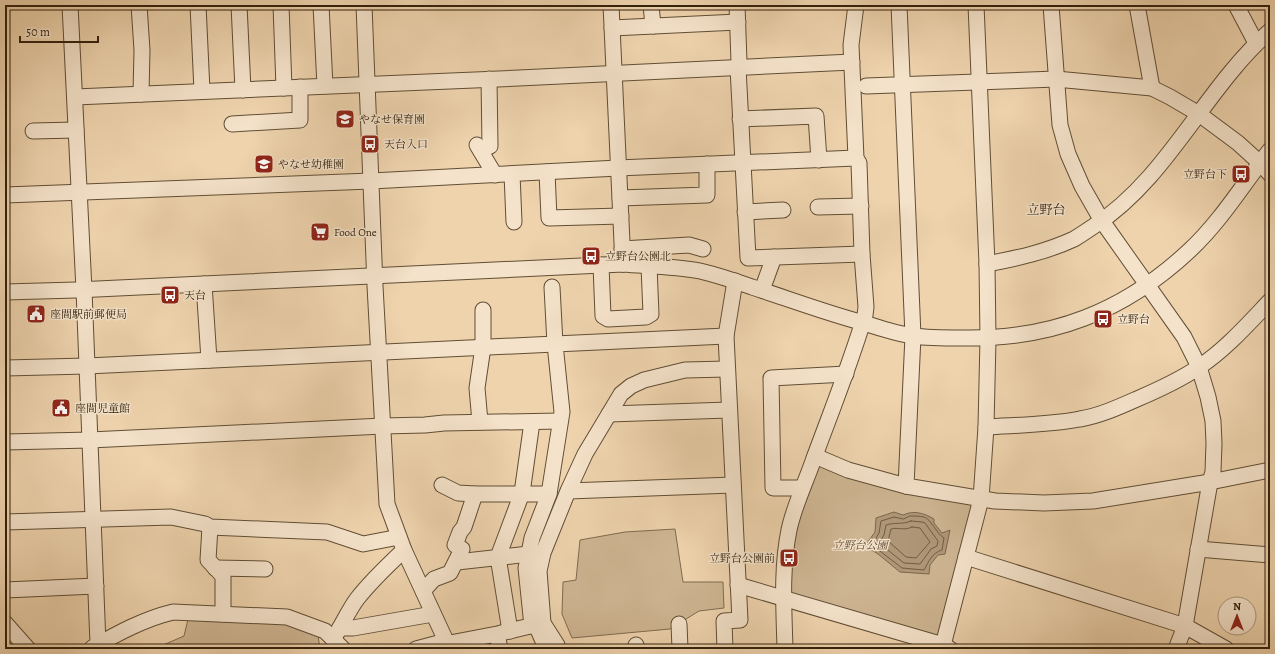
<svg xmlns="http://www.w3.org/2000/svg" width="1275" height="654" viewBox="0 0 1275 654" font-family="Alegreya,'Noto Serif JP',serif">
  <style>
    .green { fill: #ceb592; stroke: #806b50 }
    .water { fill: #ae9677; stroke: #7c674d }
    .lines { fill: none; stroke-linecap: round; stroke-linejoin: round }
    .shore { stroke: #705c42; stroke-width: 1 }
    .minor-casing { stroke: #614e35; stroke-width: 17 }
    .minor { stroke: #f4e2ca; stroke-width: 15 }
    .labels { text-anchor: middle; dominant-baseline: central; stroke-width: 3; stroke-linejoin: round; paint-order: stroke }
    .poi-label { font-size: 11px; fill: #32210d; stroke: #f4e2ca; text-anchor: start }
    .park-label { font-size: 11px; font-style: italic; fill: #59462e; stroke: #f4e2ca }
    .quarter-label { font-size: 13px; fill: #32210d; stroke: #f4e2ca }
  </style>
  <rect width="100%" height="100%" fill="#eed3ad"/>
  <filter id="stains"><feTurbulence type="fractalNoise" baseFrequency=".005" numOctaves="4"/><feColorMatrix values="0 0 0 0 .2 0 0 0 0 .09 0 0 0 0 .02 0 0 0 .5 -.17"/></filter>
  <radialGradient id="worn" r=".72"><stop offset=".6" stop-color="#630" stop-opacity="0"/><stop offset="1" stop-color="#630" stop-opacity=".3"/></radialGradient>
  <g class="green">
    <path d="M816 464 974 502 938 639 790 593 792 536Z"/>
    <path d="M675 529 683 582H723L724 608 699 611 670 629 572 638 562 614 563 582 576 580 580 540 625 532Z"/>
    <path d="M189 615 279 620 318 635 320 649H154L184 636Z"/>
  </g>
  <path class="water" d="M894 512 903 515C914 510 924 513 934 519V523L942 533 950 530 945 554 938 555 930 565 929 574 900 572 878 554 865 546 875 532 876 518Z"/>
  <g class="lines">
    <g class="shore">
      <path d="M910 516C914 516 920 516 924 517 931 519 936 533 944 538L942 550C932 553 929 561 924 570L902 568 872 545 879 533 881 521 894 517 903 519Z"/>
      <path d="M911 521 922 522 925 523 938 541 937 546 931 549 920 564 904 563 879 543 884 535 886 525C895 522 902 525 911 521Z"/>
      <path d="M912 527 920 528 930 542 916 558 906 557 888 541 891 529C898 527 904 531 912 527Z"/>
    </g>
    <g class="minor-casing">
      <g id="minor">
        <path d="M70 5 84 290 98 644"/>
        <path d="M139 5 142 50 141 94"/>
        <path d="M198 5 202 91"/>
        <path d="M239 5 243 90"/>
        <path d="M281 5 284 88"/>
        <path d="M321 5 325 86"/>
        <path d="M364 5 375 286 387 504 404 550 446 641 450 643 497 634 500 649"/>
        <path d="M611 5 623 264"/>
        <path d="M651 5 653 26"/>
        <path d="M737 5 739 62 738 68 748 258 862 254"/>
        <path d="M899 5 913 336 906 486 995 501 1044 503 1093 501 1210 482 1270 470"/>
        <path d="M1051 5 1060 125 1068 154 1082 186 1102 221 1184 337 1199 367 1208 397 1213 421 1214 443 1213 472 1210 482 1185 626 1176 649"/>
        <path d="M1137 5 1152 88"/>
        <path d="M1236 5 1256 43"/>
        <path d="M612 28 738 22"/>
        <path d="M866 86 1056 79 1152 88 1170 97 1199 114 1238 143 1260 163 1270 174"/>
        <path d="M75 97 519 78 852 62"/>
        <path d="M740 119 816 116 819 160"/>
        <path d="M232 124 300 120V87"/>
        <path d="M33 131 76 130"/>
        <path d="M477 145 495 175"/>
        <path d="M481 151 490 146 489 79"/>
        <path d="M547 172 549 218 621 216"/>
        <path d="M512 174 514 222"/>
        <path d="M5 195 371 181 618 168 856 158"/>
        <path d="M620 198 707 195V164"/>
        <path d="M818 207 861 206"/>
        <path d="M745 212 783 210"/>
        <path d="M622 249 689 245 703 249"/>
        <path d="M987 264C1018 258 1046 252 1074 239 1081 235 1088 230 1094 226 1169 177 1204 89 1270 31"/>
        <path d="M601 265 603 316 608 319 646 317 651 314 649 266"/>
        <path d="M204 284 209 360"/>
        <path d="M762 290 774 257"/>
        <path d="M5 292 76 290 623 264C648 266 674 266 700 271 717 275 735 281 752 287 789 299 826 313 864 323 880 328 897 334 913 336 929 338 945 338 961 338 1051 340 1124 312 1190 250 1221 221 1244 183 1270 150"/>
        <path d="M5 368 87 366 555 344 552 287"/>
        <path d="M609 414 729 410"/>
        <path d="M480 422 477 388 483 347V310"/>
        <path d="M986 427C1017 425 1049 425 1080 419 1099 416 1119 407 1137 399 1158 390 1180 380 1199 367 1226 349 1248 324 1270 301"/>
        <path d="M5 442 90 440 383 426 425 425 444 423 560 421"/>
        <path d="M815 456 848 470 906 486"/>
        <path d="M442 485 458 493 475 494H549"/>
        <path d="M802 488H773L771 378 846 374"/>
        <path d="M568 491 733 485"/>
        <path d="M5 522 171 517 205 524 210 527 327 532 363 544 399 537"/>
        <path d="M210 527 208 560 223 576V614"/>
        <path d="M1198 549 1270 555"/>
        <path d="M966 557 1185 626 1226 649"/>
        <path d="M457 562 529 554"/>
        <path d="M215 568 265 569"/>
        <path d="M738 585 943 645 950 649"/>
        <path d="M5 590 96 586"/>
        <path d="M423 591 434 579 450 573 462 549 455 545 460 532 464 527 475 494"/>
        <path d="M5 623 28 649"/>
        <path d="M543 623 539 571 543 553 568 491 585 454 621 394 631 386 644 380 685 370 727 369"/>
        <path d="M679 624 680 649"/>
        <path d="M536 625 543 641 544 649"/>
        <path d="M532 626 526 568 532 538 549 494 562 412 555 344 726 336"/>
        <path d="M341 628H353L433 614"/>
        <path d="M510 631 498 557 522 493 532 422"/>
        <path d="M501 633 543 623 557 645 558 649"/>
        <path d="M333 639C342 626 348 611 357 599 371 581 388 565 404 550"/>
        <path d="M636 645 637 649"/>
        <path d="M92 648C118 633 144 619 173 612L287 617 325 631 343 649"/>
        <path d="M416 649 446 641"/>
        <path d="M725 649 724 621 740 620 726 336 735 281"/>
        <path d="M785 649C784 610 781 569 789 530 794 506 805 484 813 461 831 412 850 365 865 315L866 307 862 254 859 163 856 158 851 45 856 5"/>
        <path d="M942 649 981 499 986 427 988 339 987 264 976 5"/>
      </g>
    </g>
    <use href="#minor" class="minor"/>
  </g>
  <defs>
    <g id="school-square" transform="scale(1)"><rect x="-9" y="-9" width="18" height="18" rx="4" fill="#8f2418" stroke="#f4e2ca"/><path d="M0-5L7-2L0 1L-7-2ZM-4 1L0 2.5L4 1V4Q0 6-4 4Z" fill="#fff"/></g>
    <g id="bus-square" transform="scale(1)"><rect x="-9" y="-9" width="18" height="18" rx="4" fill="#8f2418" stroke="#f4e2ca"/><path d="M-5-6H5V4H4V6H2V4H-2V6H-4V4H-5ZM-3.5-4V0h7V-4ZM-3.5 1.2v1.5H-2V1.2ZM2 1.2v1.5H3.5V1.2Z" fill="#fff"/></g>
    <g id="supermarket-square" transform="scale(1)"><rect x="-9" y="-9" width="18" height="18" rx="4" fill="#8f2418" stroke="#f4e2ca"/><path d="M-6-5.5h2.5l.6 2H6L4.5 2H-2.5L-4.4-4H-6ZM-1.5 3.2a1.3 1.3 0 1 0 .1 0ZM3 3.2a1.3 1.3 0 1 0 .1 0Z" fill="#fff"/></g>
    <g id="civic-square" transform="scale(1)"><rect x="-9" y="-9" width="18" height="18" rx="4" fill="#8f2418" stroke="#f4e2ca"/><path d="M-.6-6.5H3V-4.5H.6V-3L4-1V1h2V6H-6V1h2V-1L-.6-3ZM-1.2 2.5V6h2.4V2.5Z" fill="#fff"/></g>
  </defs>
  <g fill-rule="evenodd">
    <use href="#school-square" x="345" y="119"/>
    <use href="#bus-square" x="370" y="144"/>
    <use href="#school-square" x="264" y="164"/>
    <use href="#bus-square" x="1241" y="174"/>
    <use href="#supermarket-square" x="320" y="232"/>
    <use href="#bus-square" x="591" y="256"/>
    <use href="#bus-square" x="170" y="295"/>
    <use href="#civic-square" x="36" y="314"/>
    <use href="#bus-square" x="1103" y="319"/>
    <use href="#civic-square" x="61" y="408"/>
    <use href="#bus-square" x="789" y="558"/>
  </g>
  <g class="labels">
    <g class="poi-label">
      <text x="359" y="119">やなせ保育園</text>
      <text x="384" y="144">天台入口</text>
      <text x="278" y="164">やなせ幼稚園</text>
      <text x="1227" y="174" text-anchor="end">立野台下</text>
      <text x="334" y="232">Food One</text>
      <text x="605" y="256">立野台公園北</text>
      <text x="184" y="295">天台</text>
      <text x="50" y="314">座間駅前郵便局</text>
      <text x="1117" y="319">立野台</text>
      <text x="75" y="408">座間児童館</text>
      <text x="775" y="558" text-anchor="end">立野台公園前</text>
    </g>
    <g class="park-label">
      <text x="860" y="545">立野台公園</text>
    </g>
    <g class="quarter-label">
      <text x="1046" y="209">立野台</text>
    </g>
  </g>
  <rect width="1275" height="654" fill="none" stroke="#eed3ad" stroke-width="20"/>
  <rect x="6" y="6" width="1263" height="642" fill="none" stroke="#32210d" stroke-width="2"/>
  <rect x="10" y="10" width="1255" height="634" fill="none" stroke="#32210d"/>
  <g transform="translate(1237 616)"><circle r="19" fill="#f4e2ca" stroke="#a6957e"/>
  <path d="M0-3L7 15L0 10L-7 15Z" fill="#8f2418"/>
  <text y="-6" font-size="11" font-weight="bold" text-anchor="middle" fill="#32210d">N</text>
  </g>
  <path d="M20 36v6h78v-6" fill="none" stroke="#32210d" stroke-width="2"/>
  <text x="26" y="36" font-size="12" fill="#32210d" stroke="#f4e2ca" stroke-width="3" paint-order="stroke">50 m</text>
  <rect width="100%" height="100%" filter="url(#stains)"/>
  <rect width="100%" height="100%" fill="url(#worn)"/>
</svg>
